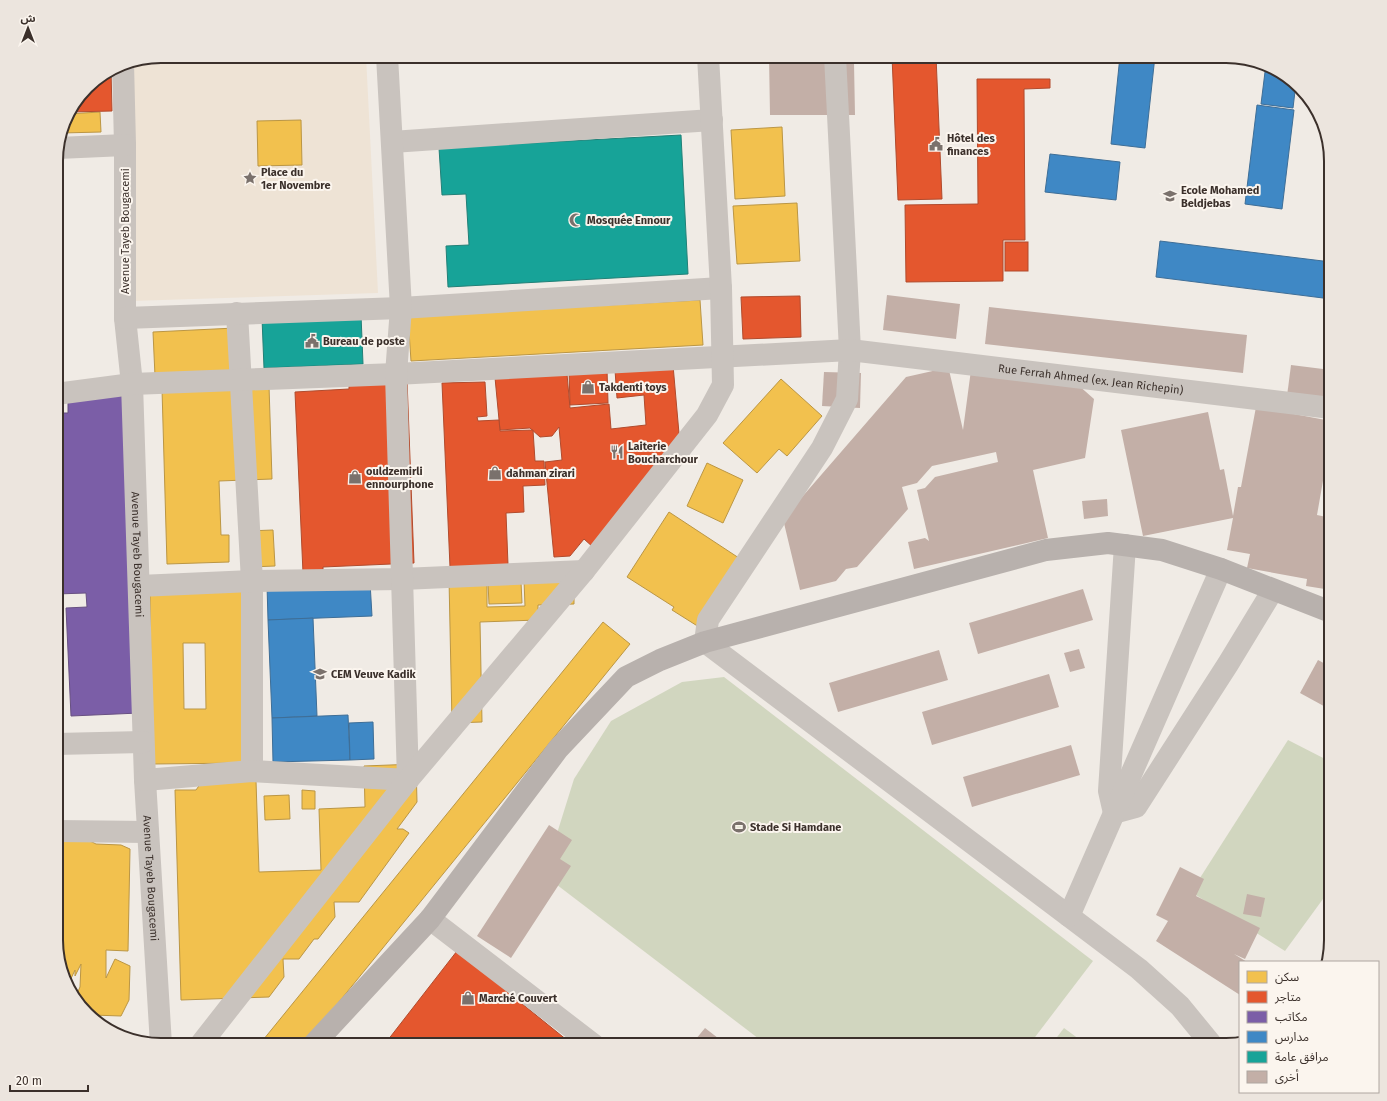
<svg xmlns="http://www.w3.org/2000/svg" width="1387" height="1101" viewBox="0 0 1387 1101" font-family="'Fira Sans','Noto Sans Arabic',sans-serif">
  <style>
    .green { fill: #d1d6bf }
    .plaza { fill: #eee3d5 }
    .homes { fill: #f2c14e; stroke: #bb9644; fill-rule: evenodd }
    .shops { fill: #e4572e; stroke: #b14b2d }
    .offices { fill: #7b5ea7; stroke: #685082 }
    .schools { fill: #3f88c5; stroke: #3e6e97 }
    .public { fill: #17a398; stroke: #228077 }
    .building { fill: #c3afa7 }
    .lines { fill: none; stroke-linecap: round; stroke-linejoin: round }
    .minor { stroke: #c9c3be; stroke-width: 22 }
    .major { stroke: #b8b1ad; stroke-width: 22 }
    .labels { text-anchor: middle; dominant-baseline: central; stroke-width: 4; stroke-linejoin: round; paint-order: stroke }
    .poi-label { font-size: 11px; font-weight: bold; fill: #3b302b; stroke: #fbf5ee; text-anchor: start }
    .street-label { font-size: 11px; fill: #3b302b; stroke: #fbf5ee }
    .rim { fill: none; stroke: #3b302b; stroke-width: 2 }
  </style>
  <rect width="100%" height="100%" fill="#f0ebe5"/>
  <g class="green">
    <path d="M724 677 1093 961 1029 1045H767L544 875 574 779 611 721 682 682Z"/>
    <path d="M1288 740 1331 762V888L1285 951 1191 892Z"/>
    <path d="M1064 1028 1087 1045H1051Z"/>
  </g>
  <path class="plaza" d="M161 56H366L378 293 131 301 125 63Z"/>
  <g class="homes">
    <path d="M100 112 101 132 62 133 67 114Z"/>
    <path d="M301 120 302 165 258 166 257 121Z"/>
    <path d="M782 127 785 196 735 199 731 130Z"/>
    <path d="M797 203 800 261 737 264 733 206Z"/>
    <path d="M700 300 703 345 411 361 408 316Z"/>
    <path d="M235 328 237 373 155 376 153 332Z"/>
    <path d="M781 379 822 416 787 456 779 449 757 473 723 443Z"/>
    <path d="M269 386 272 479 219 481 221 535H229V562L167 564 162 389Z"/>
    <path d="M707 463 743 480 723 523 687 506Z"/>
    <path d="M669 512 742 560 699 627 672 610 674 607 627 577Z"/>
    <path d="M273 530 275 566 250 567 247 531Z"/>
    <path d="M449 579H487V607L525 606 524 580 574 579V604L538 605V620L480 622 482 722 452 723Z"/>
    <path d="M521 582 522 603 489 604 488 583Z"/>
    <path d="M245 590 248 763 152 764 150 591ZM183 643H205L206 709H184Z"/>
    <path d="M603 622 630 644 304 1045H259Z"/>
    <path d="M416 764 417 802 397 829H403L409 833 359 902H334L335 917 318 939H314L299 959H283L284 977 269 997 181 1000 175 790H196L201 783 256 781 259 872 321 870 319 809 365 807 364 766Z"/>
    <path d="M302 790 315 791V809H302Z"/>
    <path d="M289 795 290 819 265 820 264 796Z"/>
    <path d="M61 837 84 838 96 844 121 845 130 849 128 951 106 950V978L115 959 130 966 129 1000 121 1016 92 1015 87 1013 75 998 80 987 81 964 75 976V970L67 987 56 947V848Z"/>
  </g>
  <g class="shops">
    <path d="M892 56H936L942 199 898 200Z"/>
    <path d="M111 70 112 111 69 112 91 82Z"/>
    <path d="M977 79H1050V88L1024 89 1025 240H1003V281L906 282 905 205 978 204Z"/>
    <rect x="1005" y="242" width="23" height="29"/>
    <path d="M800 296 801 337 743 339 741 297Z"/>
    <path d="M673 365 680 445 594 548 584 539 570 556 554 557 545 462 562 460 559 427 552 436 540 437 530 428 500 430 494 367 567 374 570 408 609 404 611 429 646 425 644 395 617 398 615 370Z"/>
    <path d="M607 369 608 403 570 405 569 370Z"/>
    <path d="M407 380 414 563 323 567V573H303L295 392 349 389V383Z"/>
    <path d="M485 382 487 416 477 417 478 421 499 420 500 431 533 430 535 461H544L545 485 523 486 524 512 506 513 508 565 450 567 442 383Z"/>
    <path d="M457 951 573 1045H384Z"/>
  </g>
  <path class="offices" d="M124 396 139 713 71 716 66 608 87 607 86 593 56 594V413H68V399Z"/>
  <g class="schools">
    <path d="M1120 56H1155L1145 148 1111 144Z"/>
    <path d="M1266 64 1296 83 1293 108 1261 104Z"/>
    <path d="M1257 105 1294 110 1282 209 1245 204Z"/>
    <path d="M1050 154 1120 162 1116 200 1045 192Z"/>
    <path d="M1160 241 1331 262V299L1156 277Z"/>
    <path d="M370 582 372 616 268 620 267 585Z"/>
    <path d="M313 618 317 716 272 718 268 620Z"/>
    <path d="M348 715 350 760 273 762 272 718Z"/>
    <path d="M373 722 374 759 350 760 349 723Z"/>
  </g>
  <g class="public">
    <path d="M681 135 688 274 448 287 446 246 469 245 466 194 442 195 439 148Z"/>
    <path d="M361 315 363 364 264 368 262 318Z"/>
  </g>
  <g class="building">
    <path d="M769 56H813V63H854L855 115H770Z"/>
    <path d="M887 295 960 304 956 339 883 330Z"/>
    <path d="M989 307 1247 335 1243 373 985 344Z"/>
    <path d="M1291 365 1331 370V402L1287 396Z"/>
    <path d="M946 368 949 370 963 430 971 370 1077 384 1094 399 1085 458 1033 470 1048 538 914 569 908 542 925 538 929 541 917 490 925 488 935 477 998 462 996 452 932 466 917 483 902 487 908 509 857 567 846 569 836 581 800 590 783 519 906 377Z"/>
    <path d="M824 372 861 373 860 408 822 406Z"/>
    <path d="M1256 407 1331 421V435L1317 515 1331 518V590L1306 586 1307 579 1247 568 1250 554 1227 550 1233 518 1143 536 1121 430 1208 412 1220 470 1224 469 1233 516 1238 487H1241Z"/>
    <path d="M1107 499 1108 516 1084 519 1082 501Z"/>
    <path d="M1083 589 1093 620 978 654 969 623Z"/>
    <path d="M1079 649 1085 668 1070 672 1064 653Z"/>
    <path d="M939 650 948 680 838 712 829 683Z"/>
    <path d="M1318 660 1331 667V710L1300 693Z"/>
    <path d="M1049 674 1059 707 932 745 922 712Z"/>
    <path d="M1071 745 1080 775 972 807 963 777Z"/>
    <path d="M549 825 572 840 560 859 571 866 511 958 477 936Z"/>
    <path d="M1180 867 1204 879 1196 896 1260 928 1245 959 1234 954 1247 962H1240V995L1156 941 1168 921 1156 915Z"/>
    <path d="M1247 894 1265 898 1261 917 1243 914Z"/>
    <path d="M705 1028 727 1045H691Z"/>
  </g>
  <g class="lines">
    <g class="minor">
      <path d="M835 56 850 350 847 399 822 448 708 620 705 642 1139 969 1180 1006 1212 1045"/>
      <path id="s1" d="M123 63 125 145V318L132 384 145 780 161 1045"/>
      <path d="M392 142 712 120"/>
      <path d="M58 148 125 145"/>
      <path d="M237 313 252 581V771"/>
      <path d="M125 318 401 308 721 288"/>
      <path id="s2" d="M56 394 132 384 396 374 850 350 1331 408"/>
      <path d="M1125 545 1109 791 1114 813 1136 807 1228 664 1273 590"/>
      <path d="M139 586 252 581 402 579 584 571"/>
      <path d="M56 744 143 742"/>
      <path d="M145 780 252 771 408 780 396 374 401 308 387 56"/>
      <path d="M56 831 148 832"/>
      <path d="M1069 916 1221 569"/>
      <path d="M430 919 594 1045"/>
      <path d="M200 1045 408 780 584 571 707 415 723 385 721 288 708 56"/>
    </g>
    <path class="major" d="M313 1045 430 919 558 749 626 677 660 660 705 642 1046 550 1108 543 1162 550 1221 569 1331 612"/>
  </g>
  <defs>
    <g id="civic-bare" transform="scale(1.08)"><path d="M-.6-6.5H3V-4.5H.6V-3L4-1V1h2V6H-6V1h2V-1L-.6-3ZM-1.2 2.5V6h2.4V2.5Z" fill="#7a716c" stroke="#fbf5ee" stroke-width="2.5" paint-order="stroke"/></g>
    <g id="sight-bare" transform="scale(1.08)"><path d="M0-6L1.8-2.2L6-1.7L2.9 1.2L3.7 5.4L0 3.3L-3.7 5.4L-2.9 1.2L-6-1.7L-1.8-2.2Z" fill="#7a716c" stroke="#fbf5ee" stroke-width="2.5" paint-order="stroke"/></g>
    <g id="school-bare" transform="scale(1.08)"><path d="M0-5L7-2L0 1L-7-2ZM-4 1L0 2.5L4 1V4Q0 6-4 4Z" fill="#7a716c" stroke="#fbf5ee" stroke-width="2.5" paint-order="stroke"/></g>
    <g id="mosque-bare" transform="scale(1.08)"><path d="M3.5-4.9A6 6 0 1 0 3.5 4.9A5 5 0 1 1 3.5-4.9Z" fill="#7a716c" stroke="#fbf5ee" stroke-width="2.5" paint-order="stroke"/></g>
    <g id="shop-bare" transform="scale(1.08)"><path d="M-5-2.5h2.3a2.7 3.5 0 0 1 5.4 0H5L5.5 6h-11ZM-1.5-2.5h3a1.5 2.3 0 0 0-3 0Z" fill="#7a716c" stroke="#fbf5ee" stroke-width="2.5" paint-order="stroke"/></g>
    <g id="restaurant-bare" transform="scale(1.08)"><path d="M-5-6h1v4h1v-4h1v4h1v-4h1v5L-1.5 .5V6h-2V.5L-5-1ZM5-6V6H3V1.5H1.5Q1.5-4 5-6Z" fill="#7a716c" stroke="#fbf5ee" stroke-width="2.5" paint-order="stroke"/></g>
    <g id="stadium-bare" transform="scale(1.08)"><path d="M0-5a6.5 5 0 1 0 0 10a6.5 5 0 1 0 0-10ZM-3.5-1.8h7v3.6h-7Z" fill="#7a716c" stroke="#fbf5ee" stroke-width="2.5" paint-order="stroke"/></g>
  </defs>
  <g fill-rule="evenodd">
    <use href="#civic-bare" x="936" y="144"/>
    <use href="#sight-bare" x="250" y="178"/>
    <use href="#school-bare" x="1170" y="196"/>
    <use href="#mosque-bare" x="576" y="220"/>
    <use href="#civic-bare" x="312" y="341"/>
    <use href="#shop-bare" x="588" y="387"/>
    <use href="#restaurant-bare" x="617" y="452"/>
    <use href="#shop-bare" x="495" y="473"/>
    <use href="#shop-bare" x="355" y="477"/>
    <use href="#school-bare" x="320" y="674"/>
    <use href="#stadium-bare" x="739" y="827"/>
    <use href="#shop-bare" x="468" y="998"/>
  </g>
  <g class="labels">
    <g class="poi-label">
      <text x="947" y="138">Hôtel des<tspan x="947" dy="13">finances</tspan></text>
      <text x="261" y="172">Place du<tspan x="261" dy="13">1er Novembre</tspan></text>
      <text x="1181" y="190">Ecole Mohamed<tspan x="1181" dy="13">Beldjebas</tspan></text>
      <text x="587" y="220">Mosquée Ennour</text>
      <text x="323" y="341">Bureau de poste</text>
      <text x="599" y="387">Takdenti toys</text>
      <text x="628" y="446">Laiterie<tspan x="628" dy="13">Boucharchour</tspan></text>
      <text x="366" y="471">ouldzemirli<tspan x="366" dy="13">ennourphone</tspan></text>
      <text x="506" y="473">dahman zirari</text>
      <text x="331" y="674">CEM Veuve Kadik</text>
      <text x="750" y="827">Stade Si Hamdane</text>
      <text x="479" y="998">Marché Couvert</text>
    </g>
    <g class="street-label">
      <text transform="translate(125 231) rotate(-90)">Avenue Tayeb Bougacemi</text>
      <text stroke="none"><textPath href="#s2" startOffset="1038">Rue Ferrah Ahmed (ex. Jean Richepin)</textPath></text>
      <text stroke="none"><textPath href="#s1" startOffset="492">Avenue Tayeb Bougacemi</textPath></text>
      <text stroke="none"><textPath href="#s1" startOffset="816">Avenue Tayeb Bougacemi</textPath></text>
    </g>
  </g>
  <path d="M0 0H1387V1101H0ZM161 63H1226A98 98 0 0 1 1324 161V940A98 98 0 0 1 1226 1038H161A98 98 0 0 1 63 940V161A98 98 0 0 1 161 63Z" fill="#ece5de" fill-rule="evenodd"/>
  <path class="rim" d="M161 63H1226A98 98 0 0 1 1324 161V940A98 98 0 0 1 1226 1038H161A98 98 0 0 1 63 940V161A98 98 0 0 1 161 63Z"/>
  <rect x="1239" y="961" width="140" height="132" fill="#fbf5ee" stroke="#aea6a0"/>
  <rect x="1247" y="971" width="20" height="12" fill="#f2c14e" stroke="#aea6a0"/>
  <text x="1275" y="981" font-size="12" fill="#3b302b">سكن</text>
  <rect x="1247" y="991" width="20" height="12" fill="#e4572e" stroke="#aea6a0"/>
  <text x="1275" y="1001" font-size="12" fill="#3b302b">متاجر</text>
  <rect x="1247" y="1011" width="20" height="12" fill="#7b5ea7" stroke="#aea6a0"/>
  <text x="1275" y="1021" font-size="12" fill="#3b302b">مكاتب</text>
  <rect x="1247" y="1031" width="20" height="12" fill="#3f88c5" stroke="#aea6a0"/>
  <text x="1275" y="1041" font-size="12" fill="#3b302b">مدارس</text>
  <rect x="1247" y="1051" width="20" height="12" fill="#17a398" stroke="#aea6a0"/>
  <text x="1275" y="1061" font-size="12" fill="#3b302b">مرافق عامة</text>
  <rect x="1247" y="1071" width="20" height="12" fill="#c3afa7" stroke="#aea6a0"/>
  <text x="1275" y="1081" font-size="12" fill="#3b302b">أخرى</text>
  <g transform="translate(28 28)" stroke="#fbf5ee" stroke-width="3" paint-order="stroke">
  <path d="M0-3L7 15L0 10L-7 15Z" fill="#3b302b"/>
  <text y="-6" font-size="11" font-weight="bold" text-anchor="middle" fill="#3b302b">ش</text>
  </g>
  <path d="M10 1085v6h78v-6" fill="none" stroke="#3b302b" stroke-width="2"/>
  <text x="16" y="1085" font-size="12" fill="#3b302b" stroke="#fbf5ee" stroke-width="3" paint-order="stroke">20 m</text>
</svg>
